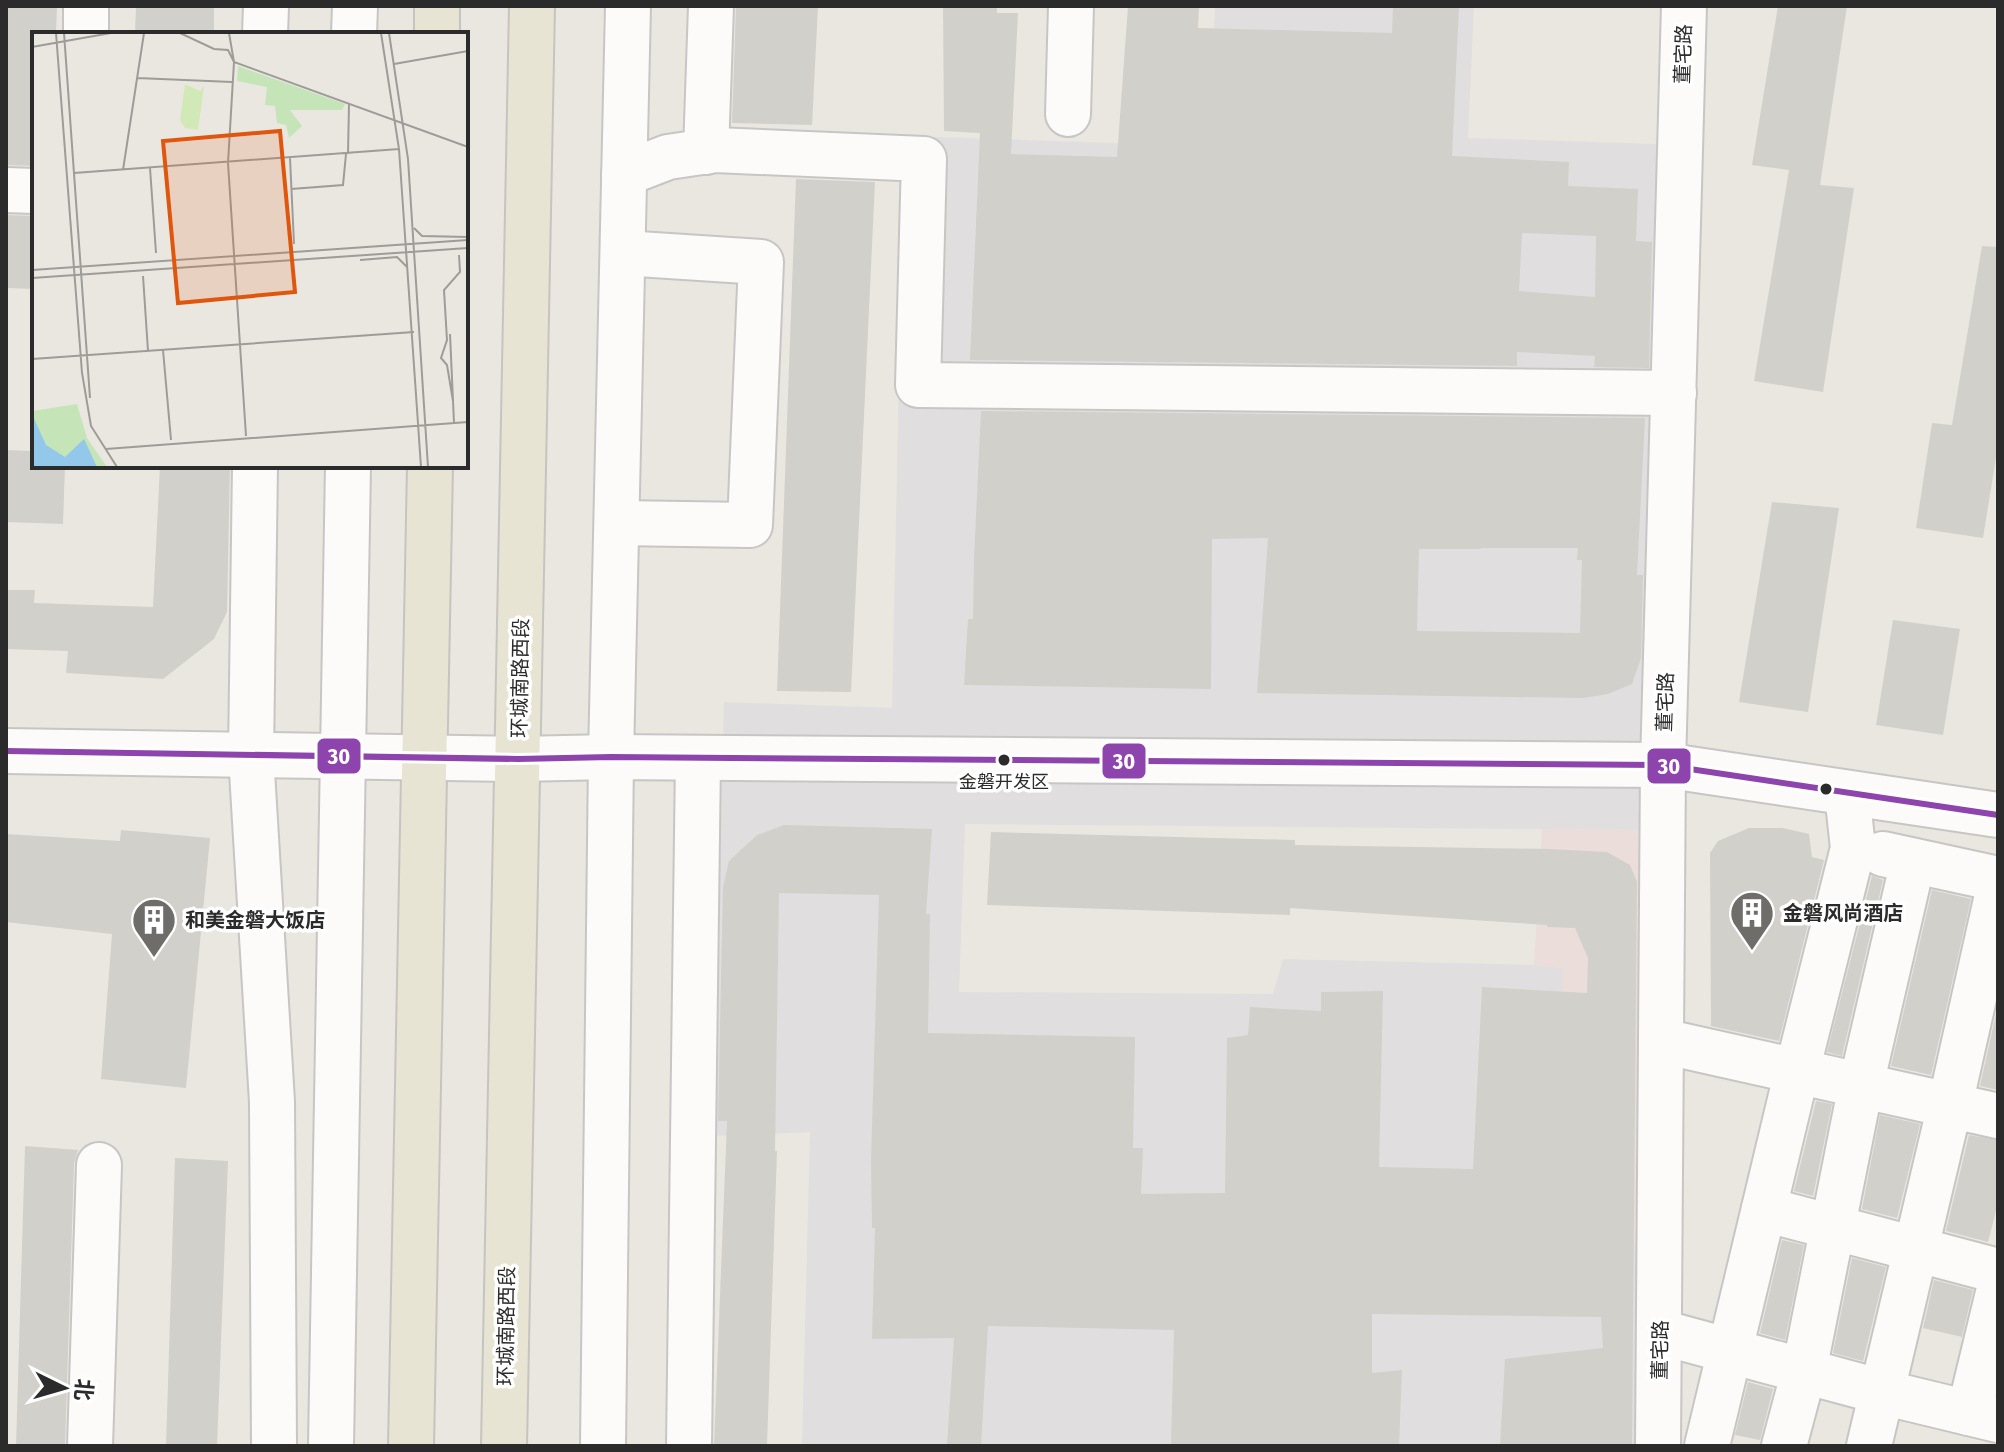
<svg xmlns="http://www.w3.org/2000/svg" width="2004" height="1452" viewBox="0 0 2004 1452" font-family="'Fira Sans Condensed','Noto Sans SC',sans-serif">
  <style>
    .industrial { fill: #e1dedf }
    .medical { fill: #ebddd9 }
    .building { fill: #d2d0cb; fill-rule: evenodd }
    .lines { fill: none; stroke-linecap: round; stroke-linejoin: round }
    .minor-casing { stroke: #c7c6c5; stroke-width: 48 }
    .major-casing { stroke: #c5c4c1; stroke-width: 48 }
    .minor { stroke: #fcfbfa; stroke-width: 44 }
    .major { stroke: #e7e4d3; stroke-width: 44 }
    .bus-1-casing { stroke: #fff; stroke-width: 12 }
    .bus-1 { stroke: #8e44ad; stroke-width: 6 }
    .bus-dot { fill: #2b2b2b; stroke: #fff; stroke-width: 3 }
    .labels { text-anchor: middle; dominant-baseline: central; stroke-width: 7; stroke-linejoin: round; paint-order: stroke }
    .bus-label { font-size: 18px; fill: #2b2b2b; stroke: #fff }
    .street-label { font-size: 20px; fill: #2b2b2b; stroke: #fff }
    .poi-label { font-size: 20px; font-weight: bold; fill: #2b2b2b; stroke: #fff; text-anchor: start }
    .inset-road { fill: none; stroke: #9e9c98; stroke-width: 2 }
    .view { fill: #df570e; fill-opacity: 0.15; stroke: #df570e; stroke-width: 4 }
    .inset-edge { fill: none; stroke: #2b2b2b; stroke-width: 4 }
    .line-badge { stroke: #fff; stroke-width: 3 }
    .badge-label { font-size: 22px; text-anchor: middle; font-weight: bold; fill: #fff }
  </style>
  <rect width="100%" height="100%" fill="#eae7e0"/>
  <path class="industrial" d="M1215 6H1474L1468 138 1658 144 1649 830 965 824 959 992 1273 994 1283 959 1534 965 1563 968 1561 1236 1644 1243 1642 1446H802L810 1132 713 1136 724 702 892 708 904 136 1209 146Z"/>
  <path class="medical" d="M1542 829 1649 830 1644 1243 1561 1237 1563 968 1534 965Z"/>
  <g class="building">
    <path d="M6 6H57L56 34H34V166L6 165Z"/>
    <path d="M136 6H214V34H135Z"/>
    <path d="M736 6H818L812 125 732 123Z"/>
    <path d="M943 6H997V13H1018L1011 154 1117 157 1128 6H1199L1198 28 1392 33 1393 6H1459L1452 156 1569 162 1568 186 1638 189 1636 241 1652 242 1649 368 1594 367 1595 356 1517 352V366L970 360 980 133 944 131ZM1522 233 1596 236 1595 297 1519 291Z"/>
    <path d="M1778 6H1847L1820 185 1854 188 1823 392 1754 381 1789 170 1752 165Z"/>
    <path d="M796 179 875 182 851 692 777 691Z"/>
    <path d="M6 215 34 216V289L6 288Z"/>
    <path d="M1982 246 1998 247V445L1983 538 1916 528 1932 423 1952 425Z"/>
    <path d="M981 411 1645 418 1637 575H1643L1641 658 1632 684 1608 694 1583 698 1257 693 1268 538 1212 539 1211 689 964 685 968 619H973L974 558ZM1481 548H1578L1577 560H1582L1580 633 1417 631 1419 549H1481Z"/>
    <path d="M6 450 34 451V466H65L63 524 6 522Z"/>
    <path d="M160 466H230L227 612 214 639 163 679 66 673 68 651 6 649V590H35L34 603 153 607Z"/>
    <path d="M1772 502 1839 508 1808 712 1739 702Z"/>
    <path d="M1893 620 1960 629 1943 735 1876 725Z"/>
    <path d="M784 825 932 829 926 914H930L928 1033 1135 1037 1133 1148H1143L1141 1194 1225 1193 1227 1038 1248 1035 1250 1007 1321 1011V992L1383 991 1379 1167 1473 1169 1482 987 1587 993 1588 958 1575 928 1547 927V925L1290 908V915L987 905 991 832 1295 840V845L1549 849 1607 852 1630 865 1637 882 1632 1446H1500L1505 1359 1603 1348 1601 1317 1372 1314V1373L1402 1370 1399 1446H1171L1174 1330 988 1326 981 1446H947L954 1338 872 1339 875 1228H872L871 1160 879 895 779 893 775 1151H777L767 1446H714L727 1121H718L723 887 729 861 757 835Z"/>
    <path d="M1749 828H1783L1809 834 1812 857 1824 860 1779 1041 1711 1026 1710 853 1718 841Z"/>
    <path d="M121 830 210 838 186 1088 101 1079 112 934 6 922V834L120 841Z"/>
    <path d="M1872 876 1883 880 1842 1056 1827 1052Z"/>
    <path d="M1932 890 1971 899 1931 1075 1891 1066Z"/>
    <path d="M1998 1005V1090L1980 1086Z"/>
    <path d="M1816 1101 1832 1104 1813 1196 1794 1191Z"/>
    <path d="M1880 1115 1920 1124 1897 1218 1862 1209Z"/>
    <path d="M1969 1135 1998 1140V1203L1988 1242 1946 1231Z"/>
    <path d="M25 1146 78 1150 74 1164 65 1446H16Z"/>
    <path d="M175 1158 228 1161 217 1446H166Z"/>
    <path d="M1782 1240 1804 1245 1785 1340 1760 1333Z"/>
    <path d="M1852 1258 1886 1267 1863 1361 1833 1353Z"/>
    <path d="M1934 1280 1973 1290 1962 1337 1923 1328Z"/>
    <path d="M1748 1382 1773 1389 1760 1440 1735 1435Z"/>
  </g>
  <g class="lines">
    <g class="minor-casing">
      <g id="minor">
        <path d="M86 34V6"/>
        <path d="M265 34 266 6"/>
        <path d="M354 34 355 6"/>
        <path d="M1068 114 1071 6"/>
        <path d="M706 152 711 6"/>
        <path d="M624 174 668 157 715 150 924 159 918 385 1674 393"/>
        <path d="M6 190 34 191"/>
        <path d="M255 466 251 755 272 1102 274 1446"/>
        <path d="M617 523 750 525 761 262 623 253"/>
        <path d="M6 751 518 759 611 757 1663 765 1998 815"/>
        <path d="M1883 854 1998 879"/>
        <path d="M1662 1041 1998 1116"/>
        <path d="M1764 1209 1998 1271"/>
        <path d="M1660 1332 1882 1392 1998 1420"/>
        <path d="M1969 1413 1998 1293"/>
        <path d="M90 1446 99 1165"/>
        <path d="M331 1446 348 466"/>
        <path d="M603 1446 611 757 628 6"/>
        <path d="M689 1446 698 758"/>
        <path d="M1658 1446 1663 765 1684 6"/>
        <path d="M1707 1446 1797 1071 1853 848 1847 793"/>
        <path d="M1784 1446 1804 1371 1861 1085 1913 861"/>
        <path d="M1869 1446 1950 1105 1998 891"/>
      </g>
    </g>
    <g class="major-casing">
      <g id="major">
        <path d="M437 34V6"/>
        <path d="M411 1446 430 466"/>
        <path d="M504 1446 532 6"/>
      </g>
    </g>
    <use href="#minor" class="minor"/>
    <use href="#major" class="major"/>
    <g class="bus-1-casing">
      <path id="bus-1" d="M6 751 518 759 611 757 1663 765 1998 815"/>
    </g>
    <use href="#bus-1" class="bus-1"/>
  </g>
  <defs>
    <g id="building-pin" transform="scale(2.3)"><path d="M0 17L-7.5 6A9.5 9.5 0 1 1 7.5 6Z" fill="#6e6d6a" stroke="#fff"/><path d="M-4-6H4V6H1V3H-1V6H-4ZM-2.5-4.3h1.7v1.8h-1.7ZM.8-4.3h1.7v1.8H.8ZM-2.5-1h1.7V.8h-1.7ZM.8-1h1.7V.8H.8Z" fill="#fff"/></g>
  </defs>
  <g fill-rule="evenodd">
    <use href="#building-pin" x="1752" y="913"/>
    <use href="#building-pin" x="154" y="920"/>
  </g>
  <g class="bus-dot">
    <circle cx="1004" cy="760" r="7"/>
    <circle cx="1826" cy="789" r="7"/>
  </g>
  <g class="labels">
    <g class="bus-label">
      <text x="1004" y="782">金磐开发区</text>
    </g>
    <g class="street-label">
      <text transform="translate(1683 54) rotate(-88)">董宅路</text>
      <text transform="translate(520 678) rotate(-89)">环城南路西段</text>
      <text transform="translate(1665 702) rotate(-88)">董宅路</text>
      <text transform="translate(506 1326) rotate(-89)">环城南路西段</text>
      <text transform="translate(1660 1350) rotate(-89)">董宅路</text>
    </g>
    <g class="poi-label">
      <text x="1783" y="913">金磐风尚酒店</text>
      <text x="185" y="920">和美金磐大饭店</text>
    </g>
  </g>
  <g transform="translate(32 32)">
    <rect width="436" height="436" fill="#eae7e0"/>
    <path d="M206 34 313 72 310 78H258L270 94 257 106 254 93 245 91 243 74 233 73 235 55 205 49ZM45 372 55 406 75 435H0V379Z" fill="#c5e5b9"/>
    <path d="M153 52 168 59 172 54 166 98 153 96 148 88Z" fill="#d0e9b7"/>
    <path d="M0 382 14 413 33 425 52 407 65 435H0Z" fill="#94c8ea"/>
    <path class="inset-road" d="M24 1 50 341 59 394 85 435M32 1 58 366M148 1 182 17 196 18 202 30 436 115M197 1 202 30 196 131 214 404M349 1 367 117 389 435M357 1 376 127 396 435M0 15 79 1M362 32 436 19M105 46 200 50M316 122 317 72M258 126 262 212M118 136 124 221M91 138 112 1M42 141 367 117M259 157 311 153 314 122M382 196 390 204 436 205M328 228 365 225 375 235M0 238 436 208M111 244 116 319M0 246 436 216M418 302 422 391M131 318 139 408M0 327 382 300M421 369 415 333 409 326 415 308 412 258 428 240 427 223M74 417 436 390"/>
    <path class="view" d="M248 99 263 260 146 271 131 109Z"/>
    <rect width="436" height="436" class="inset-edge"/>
  </g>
  <g class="line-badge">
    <rect x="316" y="737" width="46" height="38" rx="8" fill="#8e44ad"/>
    <rect x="1101" y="742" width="46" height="38" rx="8" fill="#8e44ad"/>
    <rect x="1646" y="747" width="46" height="38" rx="8" fill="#8e44ad"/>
  </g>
  <g class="badge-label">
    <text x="339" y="764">30</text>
    <text x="1124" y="769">30</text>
    <text x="1669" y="774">30</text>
  </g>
  <rect width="2004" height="1452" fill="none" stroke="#2b2b2b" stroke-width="16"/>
  <g transform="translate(64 1388) rotate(95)" stroke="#ffffff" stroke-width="6" paint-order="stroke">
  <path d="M0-6L14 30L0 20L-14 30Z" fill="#2b2b2b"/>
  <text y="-12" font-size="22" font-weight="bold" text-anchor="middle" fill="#2b2b2b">北</text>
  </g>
</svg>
